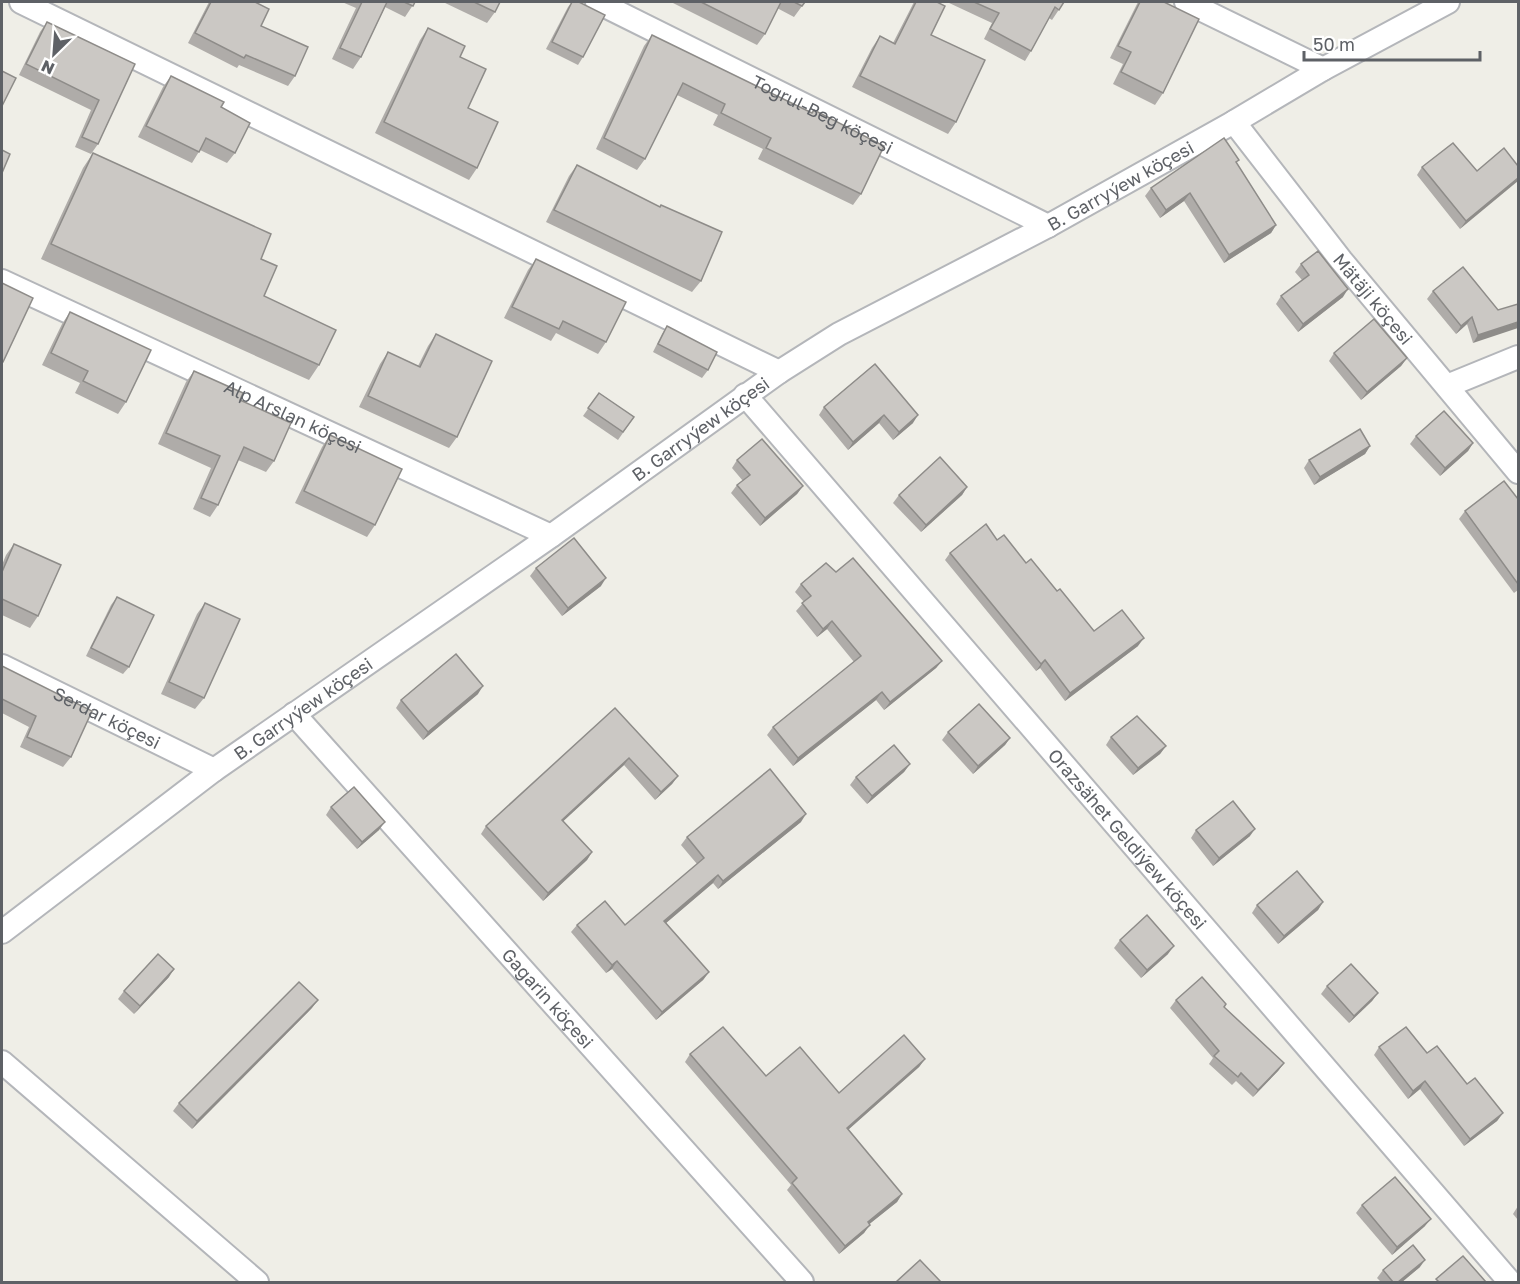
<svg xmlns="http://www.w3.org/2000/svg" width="1520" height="1284" viewBox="0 0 1520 1284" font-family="'Golos Text',sans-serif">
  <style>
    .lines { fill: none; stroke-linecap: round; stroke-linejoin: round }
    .minor-casing { stroke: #b4b6ba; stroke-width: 26 }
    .minor { stroke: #fff; stroke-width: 22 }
    .wall { fill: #afaca9 }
    .shaded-wall { fill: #8e8c89 }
    .building { fill: #cbc8c4; stroke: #8e8c89; stroke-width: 1.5 }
    .labels { text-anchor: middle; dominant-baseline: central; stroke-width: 4.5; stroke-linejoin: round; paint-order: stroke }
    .street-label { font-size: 18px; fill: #5e6166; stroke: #fff }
  </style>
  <rect width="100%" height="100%" fill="#efeee7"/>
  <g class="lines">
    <g class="minor-casing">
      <g id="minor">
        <path d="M21 2 779 372"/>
        <path id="s1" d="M597 2 1048 226"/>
        <path d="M1186 2 1323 69"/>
        <path id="s2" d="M1234 122 1341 260 1518 472"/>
        <path id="s3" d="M2 281 551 536"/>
        <path d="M1447 386 1518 357"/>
        <path id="s4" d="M745 395 1510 1282"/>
        <path id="s5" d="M2 666 214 770"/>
        <path id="s6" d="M294 714 802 1282"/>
        <path id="s7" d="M2 932 214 770 551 536 779 372 839 334 1048 226 1234 122 1323 69 1448 2"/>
        <path d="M2 1062 257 1282"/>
      </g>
    </g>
    <use href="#minor" class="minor"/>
  </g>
  <g class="wall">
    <path d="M209 2H255L261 26 295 76 288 86 239 65 237 68 188 43Z"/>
    <path d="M342 2H415L405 17 385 7 361 57 353 69 332 59 356 8Z"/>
    <path d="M443 2H500L495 12 487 23Z"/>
    <path d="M572 2 583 57 578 65 546 49 568 7Z"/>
    <path d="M671 2H805L794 17 777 8 765 34 757 45Z"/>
    <path d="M914 2H937L931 35 956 122 948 134 852 87 872 48 880 36 893 43Z"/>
    <path d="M947 2H1064L1052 20 1049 18 1031 51 1025 61 984 39 992 23Z"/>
    <path d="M1138 2H1140L1163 93 1155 105 1113 84 1123 64 1110 58Z"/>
    <path d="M47 22 135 64 98 144 91 154 75 147 91 110 19 75 40 32Z"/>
    <path d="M428 28 460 57 477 168 469 180 375 133 420 40Z"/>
    <path d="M652 35 861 194 853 205 758 159 763 149 713 125 718 115 677 95 645 159 637 170 596 149 644 46Z"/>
    <path d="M171 76 221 107 235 153 227 163 200 150 192 163 138 137 163 87Z"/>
    <path d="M93 153 261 259 264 296 319 365 309 380 41 259 83 168Z"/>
    <path d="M1237 164 1276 225 1271 233 1224 263 1184 201 1160 218 1145 196 1151 188Z"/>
    <path d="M577 165 701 281 692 292 546 222 569 176Z"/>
    <path d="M1518 166 1460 229 1417 175 1422 167 1477 171Z"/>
    <path d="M536 259 606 342 598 354 556 333 551 341 504 318 528 270Z"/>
    <path d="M1301 264 1343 297 1298 332 1276 304 1281 296 1302 280 1295 272Z"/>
    <path d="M1433 291 1498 310 1473 343 1467 324 1456 334 1427 299Z"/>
    <path d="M70 312 126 402 118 414 75 393 80 383 42 365 62 324Z"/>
    <path d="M667 326 708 370 702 378 653 352 662 334Z"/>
    <path d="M436 334 457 437 449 448 359 407 380 364 388 352 418 366 428 346Z"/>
    <path d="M1334 353 1407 358 1401 366 1361 400 1329 361Z"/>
    <path d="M875 364 913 423 893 440 879 423 848 450 819 415 824 407Z"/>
    <path d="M194 371 240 400 274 461 266 472 238 460 218 505 210 517 193 509 211 468 158 444 186 382Z"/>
    <path d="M599 393 634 417 618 440 583 416Z"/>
    <path d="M330 435 375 525 367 537 295 503 322 447Z"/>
    <path d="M1416 436 1473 443 1468 451 1440 476 1410 444Z"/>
    <path d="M1370 446 1365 454 1314 485 1304 468 1309 460Z"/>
    <path d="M737 460 803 486 797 494 760 526 731 493 737 485 743 481 732 468Z"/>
    <path d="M967 487 962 495 921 532 893 503 899 495Z"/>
    <path d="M1518 499V590L1514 593 1459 519 1465 511Z"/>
    <path d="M997 540 1026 563 1057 591 1094 631 1138 646 1065 701 1040 668 1036 671 945 560 950 553Z"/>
    <path d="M14 544 38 616 30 628 2 615V565L6 555Z"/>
    <path d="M536 568 601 586 562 616 530 576Z"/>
    <path d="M801 584 942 661 936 668 884 710 876 700 793 766 767 735 773 727 854 662 827 629 817 637 796 611 804 602 795 592Z"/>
    <path d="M117 597 129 667 123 674 86 656 111 605Z"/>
    <path d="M205 603 204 698 195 709 161 694 197 614Z"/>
    <path d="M2 666 71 757 63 767 20 747 29 727 2 713Z"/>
    <path d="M478 694 423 740 396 708 401 700Z"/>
    <path d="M615 708 678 776 672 784 655 800 624 765 563 821 592 852 587 860 543 901 481 834 486 826Z"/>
    <path d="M948 732 1010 738 1005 745 973 774 942 740Z"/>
    <path d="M1111 737 1166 746 1160 754 1133 775 1106 745Z"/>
    <path d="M910 764 904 772 867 804 850 785 856 777Z"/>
    <path d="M331 807 379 830 357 849 326 815Z"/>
    <path d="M801 822 718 889 713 883 666 923 709 972 703 980 656 1020 612 969 606 973 571 932 577 925H625L697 864 681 845 687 837Z"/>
    <path d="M1196 830 1250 836 1213 866 1191 838Z"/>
    <path d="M1323 902 1318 910 1278 944 1252 913 1257 905Z"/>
    <path d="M1120 940 1168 954 1141 978 1114 948Z"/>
    <path d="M169 977 134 1014 118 999 124 991Z"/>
    <path d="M1327 986 1378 993 1372 1001 1349 1023 1321 994Z"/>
    <path d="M1176 1000 1224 1007 1284 1063 1278 1071 1253 1097 1236 1081 1232 1085 1209 1064 1213 1058 1170 1008Z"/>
    <path d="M312 1008 192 1129 173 1111 179 1103Z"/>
    <path d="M1379 1047 1427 1053 1503 1113 1497 1121 1464 1146 1420 1089 1408 1099 1374 1055Z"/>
    <path d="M690 1054 766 1076 839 1093 925 1059 919 1067 848 1130 902 1194 897 1202 869 1224 864 1233 839 1254 787 1190 791 1185 685 1062Z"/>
    <path d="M1362 1205 1425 1226 1392 1255 1356 1213Z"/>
    <path d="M1518 1206V1220L1513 1214Z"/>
    <path d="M1420 1267 1402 1282H1381L1377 1278 1383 1270Z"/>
  </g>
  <g class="shaded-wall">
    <path d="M1518 178V181L1460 229 1466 221Z"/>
    <path d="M1190 193 1184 201 1160 218 1166 210Z"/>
    <path d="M1276 225 1271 233 1224 263 1229 255Z"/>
    <path d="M1348 289 1343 297 1298 332 1303 324Z"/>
    <path d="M1472 317 1467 324 1456 334 1461 326Z"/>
    <path d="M1518 322V328L1473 343 1478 335Z"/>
    <path d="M1407 358 1401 366 1361 400 1367 392Z"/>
    <path d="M884 415 879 423 848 450 853 442Z"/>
    <path d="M918 415 913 423 893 440 899 432Z"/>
    <path d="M1473 443 1468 451 1440 476 1445 468Z"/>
    <path d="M1370 446 1365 454 1314 485 1320 477Z"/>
    <path d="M803 486 797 494 760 526 765 518Z"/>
    <path d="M967 487 962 495 921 532 926 525Z"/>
    <path d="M606 578 601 586 562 616 568 608Z"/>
    <path d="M832 621 827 629 817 637 823 629Z"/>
    <path d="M1144 638 1138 646 1065 701 1070 693Z"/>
    <path d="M1045 660 1040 668 1036 671 1041 664Z"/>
    <path d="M942 661 936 668 884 710 890 702Z"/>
    <path d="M483 686 478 694 423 740 428 732Z"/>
    <path d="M882 692 876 700 793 766 798 758Z"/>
    <path d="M1010 738 1005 745 973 774 978 766Z"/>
    <path d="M1166 746 1160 754 1133 775 1138 768Z"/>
    <path d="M629 758 624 765 557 827 562 820Z"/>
    <path d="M910 764 904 772 867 804 872 796Z"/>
    <path d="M678 776 672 784 655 800 661 792Z"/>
    <path d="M806 814 801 822 718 889 723 881Z"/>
    <path d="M385 822 379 830 357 849 362 842Z"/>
    <path d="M1255 829 1250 836 1213 866 1219 858Z"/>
    <path d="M592 852 587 860 543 901 548 893Z"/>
    <path d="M718 875 713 883 659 929 664 921Z"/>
    <path d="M1323 902 1318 910 1278 944 1284 936Z"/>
    <path d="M1174 946 1168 954 1141 978 1147 970Z"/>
    <path d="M617 961 612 969 606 973 612 965Z"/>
    <path d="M174 969 169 977 134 1014 140 1006Z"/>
    <path d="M709 972 703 980 656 1020 662 1012Z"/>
    <path d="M1378 993 1372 1001 1349 1023 1354 1016Z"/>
    <path d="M318 1000 312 1008 192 1129 197 1121Z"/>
    <path d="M925 1059 919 1067 841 1136 847 1128Z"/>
    <path d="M1284 1063 1278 1071 1253 1097 1258 1090Z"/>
    <path d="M1425 1081 1420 1089 1408 1099 1413 1091Z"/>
    <path d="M1503 1113 1497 1121 1464 1146 1470 1139Z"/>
    <path d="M902 1194 897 1202 862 1230 868 1222Z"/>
    <path d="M1431 1219 1425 1226 1392 1255 1397 1247Z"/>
    <path d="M870 1225 864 1233 839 1254 845 1246Z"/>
    <path d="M1425 1260 1420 1267 1402 1282H1398Z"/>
  </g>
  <g class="building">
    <path d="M211 2H255L269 9 261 26 308 47 295 76 246 55 244 58 195 33Z"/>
    <path d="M362 2H387L361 57 340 48Z"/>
    <path d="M404 2H415L413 6Z"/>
    <path d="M474 2H500L495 12Z"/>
    <path d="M572 2H579L605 15 583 57 552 42Z"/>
    <path d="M701 2H781L765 34Z"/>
    <path d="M794 2H805L802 6Z"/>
    <path d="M916 2H937L945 6 931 35 985 60 956 122 860 76 880 36 895 44Z"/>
    <path d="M974 2H1064L1059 10 1055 7 1031 51 990 29 999 13Z"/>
    <path d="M1140 2H1164L1199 19 1163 93 1121 72 1131 52 1118 46Z"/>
    <path d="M47 22 135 64 98 144 82 137 99 100 26 64Z"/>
    <path d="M428 28 465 46 460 57 486 69 468 108 498 122 477 168 384 122Z"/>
    <path d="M652 35 812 113 814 110 884 146 861 194 766 148 771 138 721 113 725 104 683 83 645 159 604 138Z"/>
    <path d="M2 71 16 78 2 106Z"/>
    <path d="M171 76 224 102 221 107 250 123 235 153 206 138 199 152 146 126Z"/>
    <path d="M1224 138 1239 160 1236 162 1276 225 1229 255 1190 193 1166 210 1151 188Z"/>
    <path d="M1453 143 1477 171 1504 148 1518 166V178L1466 221 1422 167Z"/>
    <path d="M2 150 10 154 2 173Z"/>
    <path d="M93 153 271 234 261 259 277 266 264 296 336 330 319 365 51 244Z"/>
    <path d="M577 165 660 207 661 205 722 232 701 281 554 210Z"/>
    <path d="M1318 251 1348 289 1303 324 1281 296 1309 275 1301 264Z"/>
    <path d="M536 259 626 302 606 342 563 321 559 329 512 307Z"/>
    <path d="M1463 267 1498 310 1518 304V322L1478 335 1472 317 1461 326 1433 291Z"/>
    <path d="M2 283 33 298 3 362H2Z"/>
    <path d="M70 312 151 350 126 402 83 381 88 371 51 353Z"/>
    <path d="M1374 319 1407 358 1367 392 1334 353Z"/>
    <path d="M667 326 717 352 708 370 658 344Z"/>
    <path d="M436 334 492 361 457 437 368 396 388 352 420 367Z"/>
    <path d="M875 364 918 415 899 432 884 415 853 442 824 407Z"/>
    <path d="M194 371 243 393 240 400 291 423 274 461 244 447 218 505 201 498 220 456 166 433Z"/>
    <path d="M599 393 634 417 623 432 588 408Z"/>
    <path d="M1444 411 1473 443 1445 468 1416 436Z"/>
    <path d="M1360 429 1370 446 1320 477 1309 460Z"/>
    <path d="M330 435 402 469 375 525 304 491Z"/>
    <path d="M762 439 803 486 765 518 737 485 750 475 737 460Z"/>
    <path d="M940 457 967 487 926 525 899 495Z"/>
    <path d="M1504 481 1518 499V584L1465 511Z"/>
    <path d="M986 524 997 540 1004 535 1026 563 1031 559 1057 591 1060 589 1094 631 1122 610 1144 638 1070 693 1045 660 1041 664 950 553Z"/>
    <path d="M574 538 606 578 568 608 536 568Z"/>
    <path d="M14 544 61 565 38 616 2 599V572Z"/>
    <path d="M853 558 942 661 890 702 882 692 798 758 773 727 861 656 832 621 823 629 802 603 811 596 801 584 826 563 836 572Z"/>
    <path d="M117 597 154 615 129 667 91 648Z"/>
    <path d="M205 603 240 619 204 698 169 682Z"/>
    <path d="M456 654 483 686 428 732 401 700Z"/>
    <path d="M2 666 92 711 71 757 27 737 36 716 2 699Z"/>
    <path d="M979 704 1010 738 978 766 948 732Z"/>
    <path d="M615 708 678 776 661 792 629 758 562 820 592 852 548 893 486 826Z"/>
    <path d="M1137 716 1166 746 1138 768 1111 737Z"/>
    <path d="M894 745 910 764 872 796 856 777Z"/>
    <path d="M770 769 806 814 723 881 718 875 664 921 709 972 662 1012 617 961 612 965 577 925 605 901 625 925 704 858 687 837Z"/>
    <path d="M354 787 385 822 362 842 331 807Z"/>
    <path d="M1233 801 1255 829 1219 858 1196 830Z"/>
    <path d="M1297 871 1323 902 1284 936 1257 905Z"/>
    <path d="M1147 915 1174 946 1147 970 1120 940Z"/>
    <path d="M158 954 174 969 140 1006 124 991Z"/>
    <path d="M1351 964 1378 993 1354 1016 1327 986Z"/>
    <path d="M1202 977 1226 1004 1224 1007 1284 1063 1258 1090 1241 1073 1238 1077 1214 1056 1219 1051 1176 1000Z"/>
    <path d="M299 982 318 1000 197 1121 179 1103Z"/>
    <path d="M723 1027 766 1076 800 1047 839 1093 904 1035 925 1059 847 1128 902 1194 868 1222 870 1225 845 1246 792 1183 797 1178 690 1054Z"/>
    <path d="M1406 1027 1427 1053 1437 1046 1467 1084 1475 1078 1503 1113 1470 1139 1425 1081 1413 1091 1379 1047Z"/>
    <path d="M1395 1177 1431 1219 1397 1247 1362 1205Z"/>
    <path d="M1413 1245 1425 1260 1398 1282H1393L1383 1270Z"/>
    <path d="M1463 1256 1486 1282H1439L1436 1279Z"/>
    <path d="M920 1260 941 1282H896Z"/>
  </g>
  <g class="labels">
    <g class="street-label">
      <text stroke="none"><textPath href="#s1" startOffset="252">Togrul-Beg köçesi</textPath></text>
      <text stroke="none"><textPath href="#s7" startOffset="1347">B. Garryýew köçesi</textPath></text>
      <text stroke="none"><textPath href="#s2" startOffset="225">Mätäji köçesi</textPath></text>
      <text stroke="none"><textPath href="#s3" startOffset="321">Alp Arslan köçesi</textPath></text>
      <text stroke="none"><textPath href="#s7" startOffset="861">B. Garryýew köçesi</textPath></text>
      <text stroke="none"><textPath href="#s7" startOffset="375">B. Garryýew köçesi</textPath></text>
      <text stroke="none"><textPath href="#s5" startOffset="117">Serdar köçesi</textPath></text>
      <text stroke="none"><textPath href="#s4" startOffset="586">Orazsähet Geldiýew köçesi</textPath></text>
      <text stroke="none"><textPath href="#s6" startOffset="381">Gagarin köçesi</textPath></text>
    </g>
  </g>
  <rect width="1520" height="1284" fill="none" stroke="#5e6166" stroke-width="6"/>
  <g transform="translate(54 54) rotate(205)" stroke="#ffffff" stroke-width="4.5" paint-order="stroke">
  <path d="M0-4.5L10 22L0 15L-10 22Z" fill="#5e6166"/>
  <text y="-9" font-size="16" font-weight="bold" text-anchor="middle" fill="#5e6166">N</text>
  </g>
  <path d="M1304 51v9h176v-9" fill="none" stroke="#5e6166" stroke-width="3"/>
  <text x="1313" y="51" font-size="18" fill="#5e6166" stroke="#ffffff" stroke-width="4.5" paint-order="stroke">50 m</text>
</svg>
